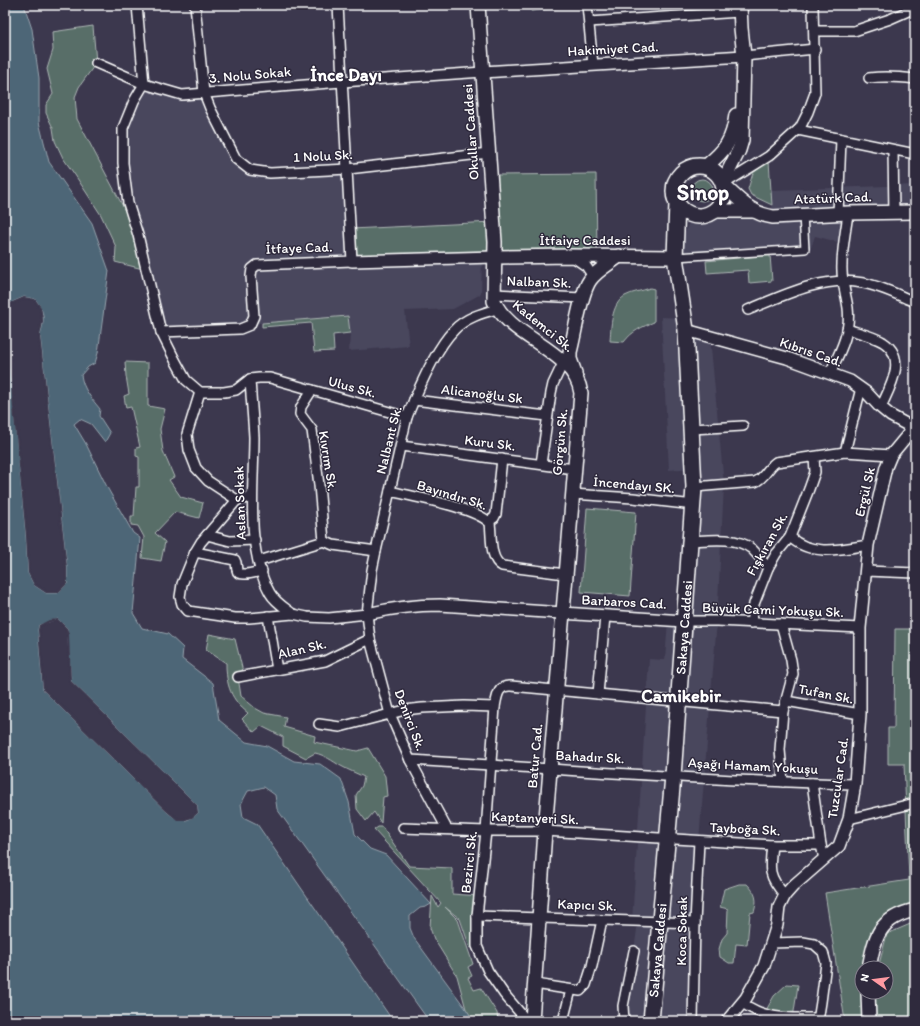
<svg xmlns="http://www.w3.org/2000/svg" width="920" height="1026" viewBox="0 0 920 1026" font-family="Itim,sans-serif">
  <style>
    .built { fill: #49465d }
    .green { fill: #596e68; stroke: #acb6b4 }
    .water { fill: #4e6677; stroke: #95a3ad; fill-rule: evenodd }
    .pier { fill: #3c384e; fill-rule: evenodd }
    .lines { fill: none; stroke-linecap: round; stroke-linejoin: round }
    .pedestrian-casing { stroke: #fff; stroke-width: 10 }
    .minor-casing { stroke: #fff; stroke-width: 12 }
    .tertiary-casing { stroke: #fff; stroke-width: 14 }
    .secondary-casing { stroke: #fff; stroke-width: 16 }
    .trunk-casing { stroke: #fff; stroke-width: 18 }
    .pedestrian { stroke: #2f2a3d; stroke-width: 7 }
    .minor { stroke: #2f2a3d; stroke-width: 9 }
    .tertiary { stroke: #2f2a3d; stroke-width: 11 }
    .secondary { stroke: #2f2a3d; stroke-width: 13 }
    .trunk { stroke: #2f2a3d; stroke-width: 15 }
    .labels { text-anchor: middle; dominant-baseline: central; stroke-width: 3; stroke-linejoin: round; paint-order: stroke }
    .street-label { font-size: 14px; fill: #fff; stroke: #2f2a3d }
    .district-label { font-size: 18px; font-weight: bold; fill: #fff; stroke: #2f2a3d }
    .town-label { font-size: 22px; font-weight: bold; fill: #fff; stroke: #2f2a3d }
  </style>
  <rect width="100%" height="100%" fill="#3c384e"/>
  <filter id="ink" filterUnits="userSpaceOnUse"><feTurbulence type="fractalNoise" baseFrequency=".025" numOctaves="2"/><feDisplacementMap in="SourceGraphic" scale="8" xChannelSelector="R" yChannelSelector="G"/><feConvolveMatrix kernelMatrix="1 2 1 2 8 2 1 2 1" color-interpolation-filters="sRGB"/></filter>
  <g filter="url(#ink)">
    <g class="built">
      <path d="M144 84 182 95 204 93 222 133 250 170 348 169 351 229 482 257 481 294 453 309 405 311 409 346 349 351 350 333 348 316 262 323H251L250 325 161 332 128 203 123 128Z"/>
      <path d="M915 185V212L849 213 845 244 815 236 810 251 706 261 705 256 675 257 692 215 702 216 711 213 773 215 771 190Z"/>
      <path d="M661 317 684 318 686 330 710 337 724 485 717 621 699 841 693 1021H624L638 922 632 921 649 659 665 660 668 620 684 621 693 468 669 470Z"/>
    </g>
    <g class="green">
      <path d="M531 5H564L565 7 531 11Z"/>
      <path d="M93 26 96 63 79 87 75 97 77 119 138 235 147 270 115 262 116 247 101 215 75 175 63 158 55 141 53 128 46 113V105L53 94 47 69 53 50 52 32Z"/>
      <path d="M769 161 772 205 751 195 748 189 753 173Z"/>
      <path d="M596 174 597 256 352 261 351 229 493 222 496 175Z"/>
      <circle cx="702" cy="190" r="11"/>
      <path d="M770 255 772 281 749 283 748 270 707 273 706 261Z"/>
      <path d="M650 288 654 289V322C642 327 632 331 624 342L610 341C611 327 611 304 625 296 632 292 642 291 650 288Z"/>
      <path d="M348 316 350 333 333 335 334 351 314 352 311 323 262 327V323Z"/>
      <path d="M125 362 148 363V406L165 409 160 429 163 451 174 477 169 480 181 497 203 503 199 518 175 512 155 533 165 542 161 561 142 558 144 537 138 526 131 525V516H134L136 487H139V457L136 456V448L140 447 131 407 126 408 124 396 129 394 126 376Z"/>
      <path d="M587 508 636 512 630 596 581 592Z"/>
      <path d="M895 629H915V904L903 907 864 968H862L864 1021H845L825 893 909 880 904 764H888V728H894Z"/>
      <path d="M209 634 235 639 244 676 238 677 241 696 255 708 264 713 286 717 284 727 315 736 314 742 357 751 368 748 385 776 387 796 383 797 381 823 374 812 366 821 357 809 356 795 362 786 364 777C356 773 348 770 341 766 332 761 325 755 315 753L306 758 283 746V737L261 726 254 732 242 719 248 713C231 700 226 685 226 663L206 650Z"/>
      <path d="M378 827H382L409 866 452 868V894L479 896 477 946 470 948 460 919 445 907 458 920 473 964 468 967 472 976 468 978 474 990 481 988 497 1013 498 1021H474L466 1009 457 976 434 939 430 928 432 896 438 907 441 903 374 830Z"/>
      <path d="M739 884H747C756 893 758 900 754 912L750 913 747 945 736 944 734 963H729L720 957 719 949 722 939 727 933 728 909 720 907 724 889Z"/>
      <path d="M915 922V1021H876L875 992H886V968H878L887 934Z"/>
      <path d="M787 984 798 985 793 1018 764 1014 774 996Z"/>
    </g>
    <path class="water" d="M5 5H24L32 29 39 78V122L49 162 92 223 109 271 98 353 95 363 88 367 81 375C83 389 91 398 100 409L99 416 110 433 105 442 91 424 80 419 74 424 86 444 108 489 133 533 140 538 133 613 142 628 168 634 183 648 182 659 213 683 219 720 246 742 267 746 294 761 320 764 341 779 349 802 355 834 370 849 386 855 431 904 426 907 420 908 410 916V928L414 938 466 1009 474 1021H429L277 809 275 795 264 787 248 791 241 804 243 817 257 824 393 1021H5V330L7 338 26 536 28 573 34 585 46 593H58L67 584V567L40 336C44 320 46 313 35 299L24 297 10 303 5 314ZM58 619 67 628 71 681 197 805 198 813C184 825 178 821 166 811L43 690 38 630 39 625Z"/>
    <g class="pier">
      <path d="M24 297 35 299 41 307 43 321 40 336 67 567V584L58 593H46L34 585 28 573 26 536 5 328 7 329 9 338 28 536 30 572 35 584 47 591H57L65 583V567L38 336 41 321 39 308 34 300 24 299 11 305 7 315 5 316 10 303Z"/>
      <path d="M58 619 67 628 69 634 71 681 197 805 198 813 192 818 185 820H177L166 811 43 690 38 630 39 625 49 620ZM58 621 65 629 67 635 69 682 195 805 196 812 191 816 185 818H178L167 809 45 689 40 631 41 626 50 622Z"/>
    </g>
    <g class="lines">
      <g class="pedestrian-casing">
        <path id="pedestrian" d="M675 257 805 249 803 215"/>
      </g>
      <g class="minor-casing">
        <g id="minor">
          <path d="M137 5 144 84 134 101 123 128V163L128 203 138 235 161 332 175 360 186 380 200 392H224L236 390 250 379 259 378H270L407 417"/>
          <path d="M195 5 204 93 210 108 236 159 250 170 270 173 348 169 489 153"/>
          <path d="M587 5 593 65"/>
          <path d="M589 22 740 12"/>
          <path d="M814 31H854L890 19 915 8"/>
          <path d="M744 56 815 49"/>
          <path d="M96 63 144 84 182 95 342 82 483 72"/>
          <path d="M869 78C885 76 899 77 915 79"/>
          <path d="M798 130 915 154"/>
          <path d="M893 150 894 213"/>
          <path d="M724 184 769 156 800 128 808 112 815 93 813 5"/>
          <path d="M838 214 841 139"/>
          <path d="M573 257 586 266 592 275 590 280"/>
          <path d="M494 294 583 298"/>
          <path d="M748 310C784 295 824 275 863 283 881 286 898 295 915 302"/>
          <path d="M847 329C859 333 873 336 883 342 908 358 890 387 881 407"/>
          <path d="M161 332 240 329 250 325 254 316 251 276 252 269 257 265 352 261 338 5"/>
          <path d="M830 373C840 352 851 332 848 308 846 294 841 280 842 265 842 248 846 230 848 213"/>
          <path d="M250 379C251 398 253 418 254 437 254 486 245 549 270 593 275 602 285 608 293 614"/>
          <path d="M312 390 301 407 300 414 312 430 319 485 324 541"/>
          <path d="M200 392 187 434 189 450 196 468 208 481 237 500 252 497"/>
          <path d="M414 400 547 416"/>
          <path d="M692 429 743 426"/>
          <path d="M401 446 574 469"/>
          <path d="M845 452 861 388"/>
          <path d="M541 464 551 393 553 384 563 363"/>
          <path d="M694 487 755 482C765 478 767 468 776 462L845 452 891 455"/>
          <path d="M390 491C414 497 474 507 490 523 492 536 489 559 502 566L565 574"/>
          <path d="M572 494 633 498 694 505"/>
          <path d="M237 500 201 542 195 552 182 584 180 597 182 604 188 611 235 618H249L293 614 307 617 329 618 367 614"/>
          <path d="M489 521 494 518 496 514 502 459"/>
          <path d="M207 535 230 541 255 540"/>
          <path d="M790 537C811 557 843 549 868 545"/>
          <path d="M324 541 333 545 376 551"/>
          <path d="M691 541C709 540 736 536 752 549 758 555 763 561 768 568"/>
          <path d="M195 552 235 560C237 563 236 566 237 570 238 578 256 572 262 571"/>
          <path d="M259 561 324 541"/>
          <path d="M866 571 915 573"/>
          <path d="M268 616 277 670"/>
          <path d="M684 621H717L860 628"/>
          <path d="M751 623 754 604 768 568 776 554 790 537 809 489 815 472 814 457"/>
          <path d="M781 624 791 660 793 674 783 711 780 750 783 782"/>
          <path d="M238 677 325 661 370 639"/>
          <path d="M598 694 605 616"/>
          <path d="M786 701 860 714"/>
          <path d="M319 724 340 727 405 710 422 708 464 706 495 707"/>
          <path d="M410 760C558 769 707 781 855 784"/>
          <path d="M812 783 821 845 824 859"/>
          <path d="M849 819 915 803"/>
          <path d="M403 828 486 831H545L772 845H821"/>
          <path d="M447 829 410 760 390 714 370 639 367 614 372 570 376 551 407 417C417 392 435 349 454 330 465 318 482 313 497 309"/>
          <path d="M772 845C769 869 768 877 785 895"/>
          <path d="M477 916 695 923"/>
          <path d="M772 943 803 942 814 944 823 952 826 963 821 1002 818 1021"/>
          <path d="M535 984 580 991 586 985 592 966 602 920"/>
          <path d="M742 1003C750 1008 759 1013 768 1015 784 1019 802 1018 818 1018"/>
          <path d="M527 1021 504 994 488 971 477 946V916L486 831 495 707C497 696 498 685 511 686L783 711"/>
          <path d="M563 1021 571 990"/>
          <path d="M624 1021 623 1006 634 951"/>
          <path d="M693 1021 695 923 699 841"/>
        </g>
      </g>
      <g class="tertiary-casing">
        <g id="tertiary">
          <path d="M483 72 744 56"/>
          <path d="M352 261 494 257"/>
          <path d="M686 330 787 358 850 381 867 393 879 406 891 416 915 429"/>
          <path d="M367 614C392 608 415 605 440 605L684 621"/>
          <path d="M727 1021 746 998 764 966 777 925 779 907 785 895 793 886 839 846 849 819 855 784 860 714V628L868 545 886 467 891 455 915 426"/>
        </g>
      </g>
      <g class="secondary-casing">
        <g id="secondary">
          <path d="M478 5 495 242 494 301C510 339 575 350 581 393L545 831 532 1021"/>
          <path d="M706 166C725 151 733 140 736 115"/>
          <path d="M723 182 739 150 742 140 744 56 741 28 740 5"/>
          <path d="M724 186C739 199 751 214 773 217L848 213 915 212"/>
          <path d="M714 211H753"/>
          <path d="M494 257 572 256 675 257"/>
          <path d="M575 373 570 359V352C575 334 580 294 590 280 597 270 609 264 619 256"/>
          <path d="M869 968C875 936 879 918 915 910"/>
          <path d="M868 992 869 1021"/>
        </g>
      </g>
      <g class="trunk-casing">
        <g id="trunk">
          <circle cx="699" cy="191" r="25"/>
          <path id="s1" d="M651 1021 673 776 694 487 686 330 675 257 677 203"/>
        </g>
      </g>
      <use href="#pedestrian" class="pedestrian"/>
      <use href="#minor" class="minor"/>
      <use href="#tertiary" class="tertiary"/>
      <use href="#secondary" class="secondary"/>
      <use href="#trunk" class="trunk"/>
    </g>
  </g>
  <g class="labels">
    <g class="street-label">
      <text transform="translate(613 49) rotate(-3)">Hakimiyet Cad.</text>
      <text transform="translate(250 75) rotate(-5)">3. Nolu Sokak</text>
      <text transform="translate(471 132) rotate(-94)">Okullar Caddesi</text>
      <text transform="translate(323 156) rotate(-3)">1 Nolu Sk.</text>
      <text transform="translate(833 198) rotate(-2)">Atatürk Cad.</text>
      <text x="585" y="240">İtfaiye Caddesi</text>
      <text transform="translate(299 248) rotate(-2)">İtfaye Cad.</text>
      <text transform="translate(539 282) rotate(2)">Nalban Sk.</text>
      <text transform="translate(543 326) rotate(39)">Kademci Sk.</text>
      <text transform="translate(811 352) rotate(19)">Kıbrıs Cad.</text>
      <text transform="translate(352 387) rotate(15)">Ulus Sk.</text>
      <text transform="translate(482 394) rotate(7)">Alicanoğlu Sk</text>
      <text transform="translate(389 440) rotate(-76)">Nalbant Sk.</text>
      <text transform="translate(560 442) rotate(-85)">Görgün Sk.</text>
      <text transform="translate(490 443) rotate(7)">Kuru Sk.</text>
      <text transform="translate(328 461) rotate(81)">Kıvrım Sk.</text>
      <text transform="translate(634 485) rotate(5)">İncendayı SK.</text>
      <text transform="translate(865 492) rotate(-77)">Ergül Sk</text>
      <text transform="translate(452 495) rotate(17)">Bayındır Sk.</text>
      <text transform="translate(240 503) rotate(-92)">Aslan Sokak</text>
      <text transform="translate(767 544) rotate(-61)">Fışkıran Sk.</text>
      <text transform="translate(624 602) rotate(3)">Barbaros Cad.</text>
      <text transform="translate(773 610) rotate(2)">Büyük Cami Yokuşu Sk.</text>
      <text stroke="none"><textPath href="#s1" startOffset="395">Sakaya Caddesi</textPath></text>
      <text transform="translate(302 649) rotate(-13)">Alan Sk.</text>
      <text transform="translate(826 694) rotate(11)">Tufan Sk.</text>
      <text transform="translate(410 720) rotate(69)">Denirci Sk.</text>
      <text transform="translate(535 756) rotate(-85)">Batur Cad.</text>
      <text transform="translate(590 757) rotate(3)">Bahadır Sk.</text>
      <text transform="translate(753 766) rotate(3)">Aşağı Hamam Yokuşu</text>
      <text transform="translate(838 778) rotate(-82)">Tuzcular Cad.</text>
      <text transform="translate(535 818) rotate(2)">Kaptanyeri Sk.</text>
      <text transform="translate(745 829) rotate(3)">Tayboğa Sk.</text>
      <text transform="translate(469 862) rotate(-84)">Bezirci Sk.</text>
      <text transform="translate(587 905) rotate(2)">Kapıcı Sk.</text>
      <text transform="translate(682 931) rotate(-89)">Koca Sokak</text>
      <text stroke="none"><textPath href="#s1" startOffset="71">Sakaya Caddesi</textPath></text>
    </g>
    <g class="district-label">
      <text x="346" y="75">İnce Dayı</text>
      <text x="681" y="696">Camikebir</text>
    </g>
    <g class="town-label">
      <text x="703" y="192">Sinop</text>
    </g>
  </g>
  <rect width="920" height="1026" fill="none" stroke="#2f2a3d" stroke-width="20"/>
  <rect x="10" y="10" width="900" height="1006" fill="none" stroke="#fff" stroke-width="1.5" filter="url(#ink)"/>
  <g transform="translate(874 980) rotate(284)"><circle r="19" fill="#2f2a3d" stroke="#827f8b"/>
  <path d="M0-3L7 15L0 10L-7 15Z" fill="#ff9aa2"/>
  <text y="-6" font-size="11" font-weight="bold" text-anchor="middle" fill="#ffffff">N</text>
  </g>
</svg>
